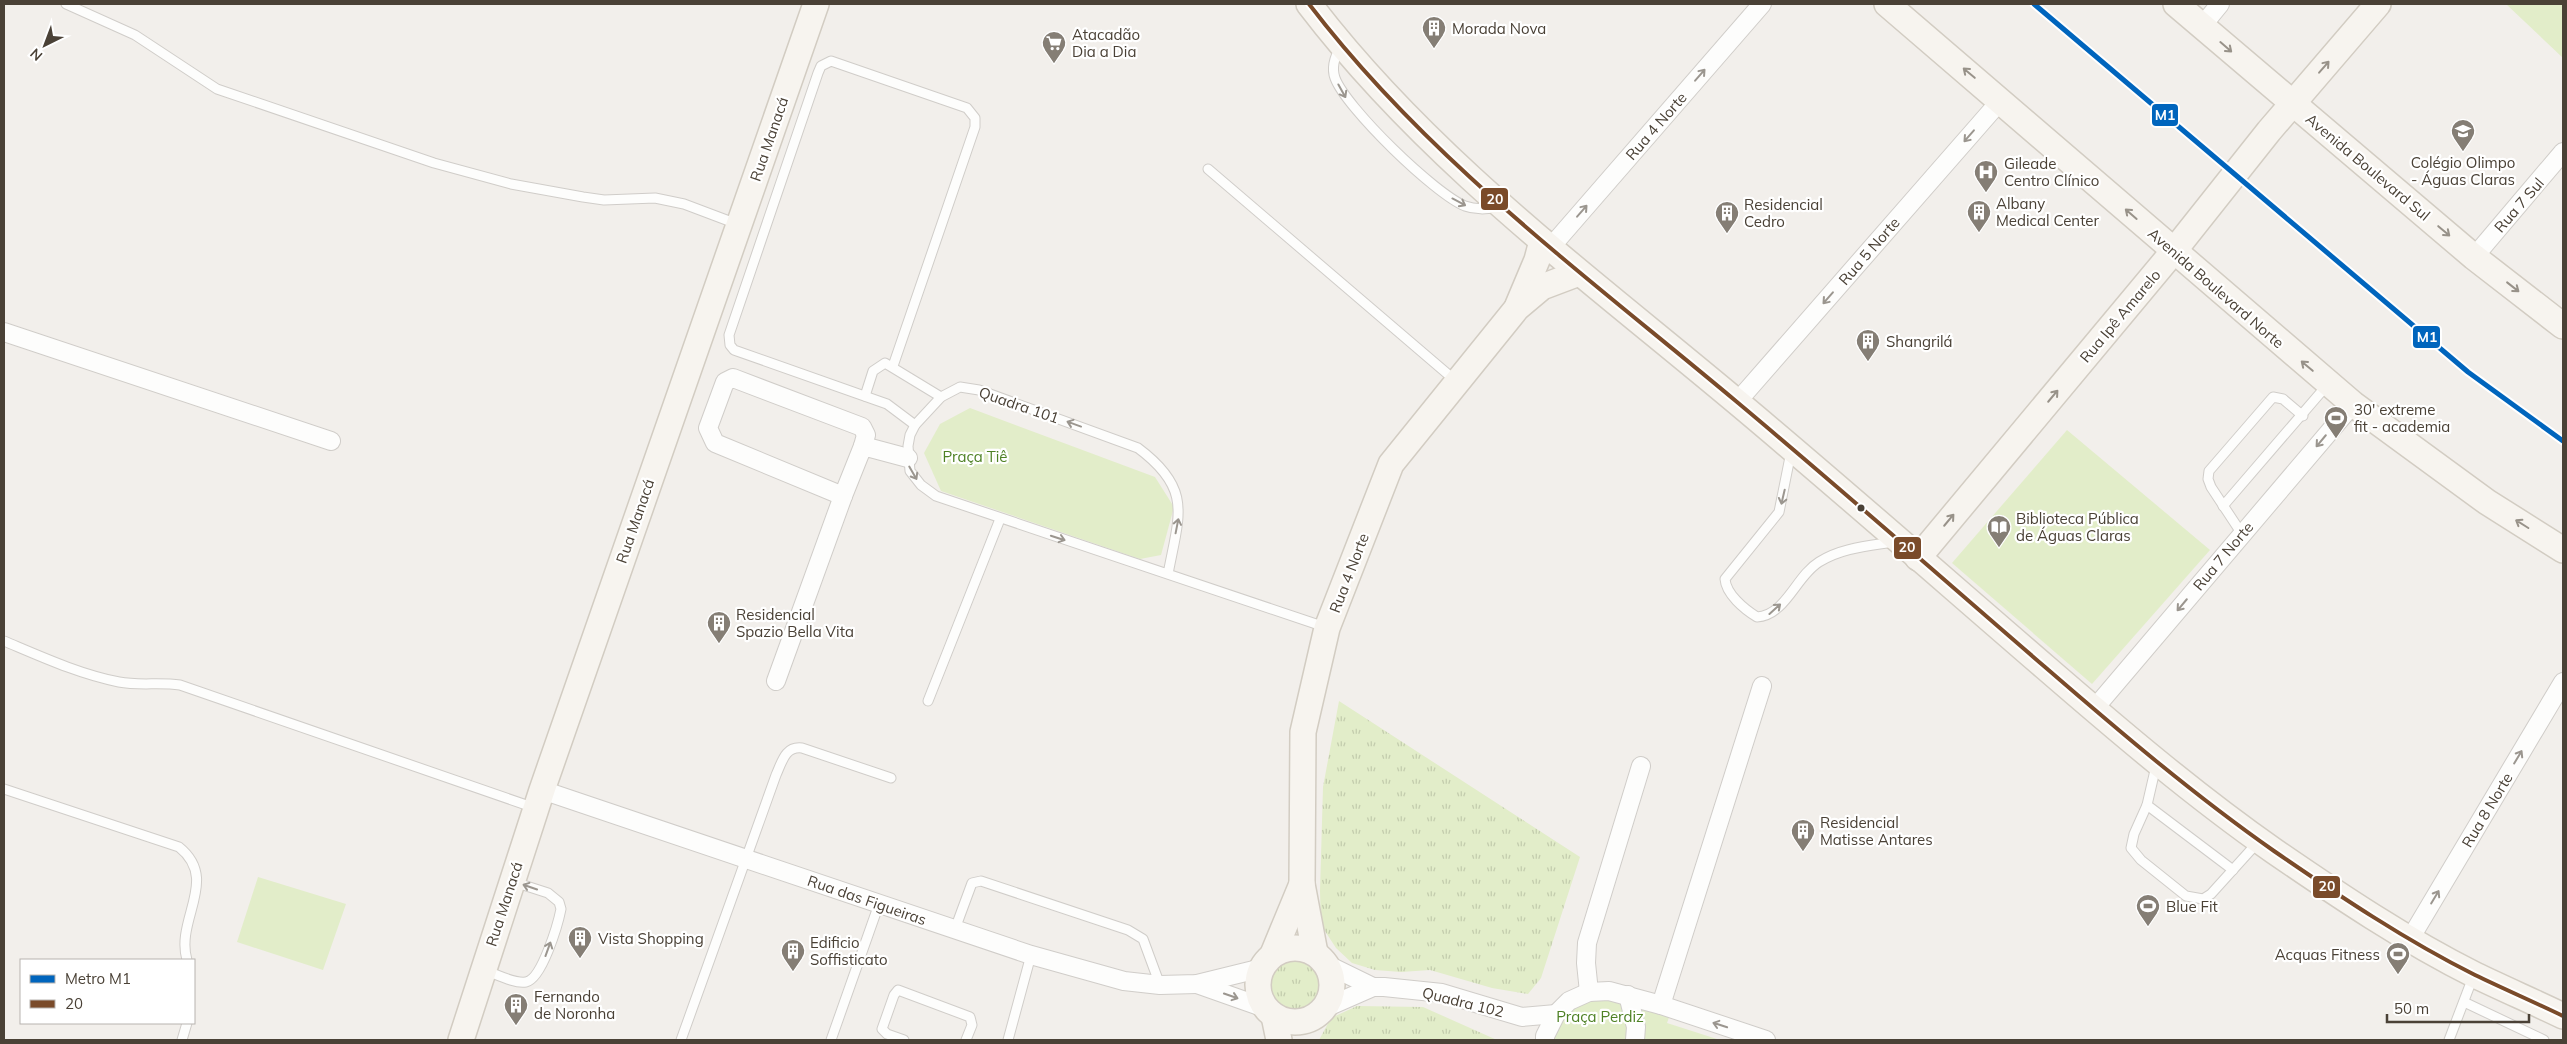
<svg xmlns="http://www.w3.org/2000/svg" width="2567" height="1044" viewBox="0 0 2567 1044" font-family="Mulish,sans-serif">
  <style>
    .grass { fill: url(#grass-tufts) }
    .park { fill: #e2edc9 }
    .lines { fill: none; stroke-linecap: round; stroke-linejoin: round }
    .lane-casing { stroke: #d0cdc9; stroke-width: 11 }
    .street-casing { stroke: #d0cdc9; stroke-width: 20 }
    .secondary-casing { stroke: #d2ccc2; stroke-width: 28 }
    .lane { stroke: #fdfdfc; stroke-width: 9 }
    .street { stroke: #fdfdfc; stroke-width: 18 }
    .secondary { stroke: #f7f4ef; stroke-width: 25 }
    .bus-1-casing { stroke: #fff; stroke-width: 8 }
    .bus-1 { stroke: #7a4b2a; stroke-width: 4 }
    .metro-1-casing { stroke: #fff; stroke-width: 9 }
    .metro-1 { stroke: #0065bd; stroke-width: 5 }
    .oneway { stroke: #989289 }
    .oneway2 { stroke: #9b968f }
    .bus-dot { fill: #4a4136; stroke: #fff; stroke-width: 2 }
    .labels { text-anchor: middle; dominant-baseline: central; stroke-width: 4.5; stroke-linejoin: round; paint-order: stroke }
    .poi-label { font-size: 15px; fill: #4a4136; stroke: #fff; text-anchor: start }
    .street-label { font-size: 15px; fill: #4a4136; stroke: #fff }
    .park-label { font-size: 15px; fill: #4e8124; stroke: #fff }
    .line-badge { stroke: #fff; stroke-width: 2 }
    .badge-label { font-size: 14px; text-anchor: middle; font-weight: bold; fill: #fff }
  </style>
  <defs>
    <pattern id="grass-tufts" width="24" height="20" patternUnits="userSpaceOnUse" patternTransform="scale(1.25)"><rect width="24" height="20" fill="#e2edc9"/><path d="M3 7l-1-3M5 7V3M7 7l1-3M15 17l-1-3M17 17v-4M19 17l1-3" fill="none" stroke="#c3ccad"/></pattern>
  </defs>
  <rect width="100%" height="100%" fill="#f2efeb"/>
  <g class="grass">
    <path d="M1339 701 1580 857 1541 978 1528 994 1492 988 1430 970 1401 972 1375 970 1352 963 1336 948 1321 925 1320 891 1323 787Z"/>
    <path d="M1296 947C1318 952 1342 979 1329 1002 1301 1044 1243 999 1260 973 1263 969 1268 965 1271 962 1280 953 1284 949 1296 947Z"/>
    <path d="M1357 1006 1423 1007 1497 1040H1319L1331 1018Z"/>
  </g>
  <g class="park">
    <path d="M2506 4H2563V58Z"/>
    <path d="M970 408 1155 477 1174 507 1161 555 1140 559 941 491 924 453 940 424Z"/>
    <path d="M2067 430 2210 550 2092 684 1952 563Z"/>
    <path d="M258 877 346 904 323 970 237 942Z"/>
    <path d="M1589 992 1672 1009 1667 1023 1720 1040H1545L1556 1014Z"/>
  </g>
  <g class="lines">
    <g class="lane-casing">
      <g id="lane">
        <path d="M66 4 135 35 217 89 434 163 511 184 583 197 604 200 655 198 684 204 737 224"/>
        <path d="M1341 46C1335 56 1331 67 1335 78 1346 108 1435 194 1465 206 1476 210 1486 209 1498 208"/>
        <path d="M1208 169 1457 382"/>
        <path d="M893 366 975 127V118L967 108 831 61 821 66 818 73 729 335 730 345 734 350 887 404 915 425"/>
        <path d="M865 396 873 371 885 363 941 397"/>
        <path d="M1791 452 1779 512 1725 579C1726 594 1744 609 1757 617 1786 615 1796 576 1819 562 1841 548 1868 546 1893 542"/>
        <path d="M2223 506 2328 384"/>
        <path d="M2242 534 2211 487 2208 479 2209 471 2273 397 2283 399 2303 416"/>
        <path d="M1168 574C1179 515 1193 489 1138 448L979 390 960 387 941 397 915 425 910 435 908 446 910 471 921 485 936 496 1325 627"/>
        <path d="M4 641C42 657 79 674 119 682 139 686 159 682 180 685L535 808"/>
        <path d="M928 701 1000 519"/>
        <path d="M2156 766 2147 805 2134 834 2131 848 2141 860 2186 896 2203 899 2211 894 2258 842"/>
        <path d="M4 789 179 847C220 880 175 919 187 960"/>
        <path d="M2147 805 2233 870"/>
        <path d="M955 929 972 883 981 881 1128 930 1143 939 1160 985"/>
        <path d="M484 970C496 974 514 984 526 982 542 979 558 924 561 909L559 902 548 893 514 882"/>
        <path d="M2464 1002 2544 1040"/>
        <path d="M182 1040 187 1023"/>
        <path d="M681 1040 776 775C782 762 785 746 802 748L891 778"/>
        <path d="M831 1040 879 904"/>
        <path d="M904 1040 887 1034 882 1029 894 995 898 990 970 1017 972 1025 966 1040"/>
        <path d="M1008 1040 1031 955"/>
        <path d="M2449 1040 2473 977"/>
      </g>
    </g>
    <g class="street-casing">
      <g id="street">
        <path d="M2202 26 2220 4"/>
        <path d="M1550 248 1762 4"/>
        <path d="M2474 257 2563 152"/>
        <path d="M4 332 331 441"/>
        <path d="M1737 402 2001 100"/>
        <path d="M843 496 715 443 708 428 725 382 733 378 862 427 866 435 863 446"/>
        <path d="M776 681 843 496 863 446 908 458"/>
        <path d="M2094 709 2353 404"/>
        <path d="M542 790 1031 955 1124 981 1160 985 1197 984 1262 968"/>
        <path d="M2410 939 2563 682"/>
        <path d="M1326 964 1373 987"/>
        <path d="M1197 984 1265 1008"/>
        <path d="M1589 992 1586 963 1587 943 1641 766"/>
        <path d="M1628 995 1636 1027 1635 1040"/>
        <path d="M1661 1005 1762 686"/>
        <path d="M1325 1008 1373 987H1384L1442 993 1522 1017 1556 1014"/>
        <path d="M1545 1040V1036L1556 1014 1569 1001 1589 992 1609 991 1661 1005 1766 1040"/>
      </g>
    </g>
    <g class="secondary-casing">
      <g id="secondary">
        <path d="M1309 4C1428 160 1588 277 1737 402 1841 489 1943 579 2045 667 2119 731 2194 795 2274 851 2338 895 2405 940 2475 975 2504 989 2534 1002 2563 1016"/>
        <path d="M1887 4 2353 404 2487 502 2563 550"/>
        <path d="M2176 4 2474 257 2563 326"/>
        <path d="M1518 305 1537 260 1542 241"/>
        <path d="M1918 558 2173 252 2269 131 2378 4"/>
        <circle cx="1295" cy="985" r="37"/>
        <path d="M1315 953 1302 884 1303 732 1327 628 1391 464 1517 308 1542 287 1579 273"/>
        <path d="M1273 954 1302 884"/>
        <path d="M1274 1016 1279 1040"/>
        <path d="M461 1040 542 790 816 4"/>
      </g>
    </g>
    <use href="#lane" class="lane"/>
    <use href="#street" class="street"/>
    <use href="#secondary" class="secondary"/>
    <g class="bus-1-casing">
      <path id="bus-1" d="M1309 4C1428 160 1588 277 1737 402 1841 489 1943 579 2045 667 2119 731 2194 795 2274 851 2338 895 2405 940 2475 975 2504 989 2534 1002 2563 1016"/>
    </g>
    <use href="#bus-1" class="bus-1"/>
    <g class="metro-1-casing">
      <path id="metro-1" d="M2034 4 2468 372 2563 441"/>
    </g>
    <use href="#metro-1" class="metro-1"/>
  </g>
  <defs><path id="oneway-shaft" d="M-6 0H5M1.5-3L5.5 0L1.5 3" fill="none" stroke-width="1.6" stroke-linecap="round" stroke-linejoin="round" transform="scale(1.25)"/></defs>
  <g class="oneway">
    <use href="#oneway-shaft" transform="translate(2226 47) rotate(41)"/>
    <use href="#oneway-shaft" transform="translate(2324 67) rotate(-49)"/>
    <use href="#oneway-shaft" transform="translate(1969 73) rotate(-140)"/>
    <use href="#oneway-shaft" transform="translate(2131 214) rotate(-139)"/>
    <use href="#oneway-shaft" transform="translate(2444 231) rotate(40)"/>
    <use href="#oneway-shaft" transform="translate(2513 287) rotate(38)"/>
    <use href="#oneway-shaft" transform="translate(2307 366) rotate(-140)"/>
    <use href="#oneway-shaft" transform="translate(2053 396) rotate(-50)"/>
    <use href="#oneway-shaft" transform="translate(1949 520) rotate(-50)"/>
    <use href="#oneway-shaft" transform="translate(2522 524) rotate(-148)"/>
  </g>
  <g class="oneway2">
    <use href="#oneway-shaft" transform="translate(1700 75) rotate(-49)"/>
    <use href="#oneway-shaft" transform="translate(1342 91) rotate(61)"/>
    <use href="#oneway-shaft" transform="translate(1969 136) rotate(131)"/>
    <use href="#oneway-shaft" transform="translate(1459 202) rotate(28)"/>
    <use href="#oneway-shaft" transform="translate(1582 211) rotate(-49)"/>
    <use href="#oneway-shaft" transform="translate(1828 298) rotate(131)"/>
    <use href="#oneway-shaft" transform="translate(1074 424) rotate(-160)"/>
    <use href="#oneway-shaft" transform="translate(2321 441) rotate(130)"/>
    <use href="#oneway-shaft" transform="translate(913 473) rotate(60)"/>
    <use href="#oneway-shaft" transform="translate(1783 497) rotate(103)"/>
    <use href="#oneway-shaft" transform="translate(1177 526) rotate(-79)"/>
    <use href="#oneway-shaft" transform="translate(1058 538) rotate(18)"/>
    <use href="#oneway-shaft" transform="translate(2182 605) rotate(130)"/>
    <use href="#oneway-shaft" transform="translate(1775 609) rotate(-42)"/>
    <use href="#oneway-shaft" transform="translate(2518 757) rotate(-59)"/>
    <use href="#oneway-shaft" transform="translate(530 887) rotate(-161)"/>
    <use href="#oneway-shaft" transform="translate(2435 897) rotate(-59)"/>
    <use href="#oneway-shaft" transform="translate(548 949) rotate(-70)"/>
    <use href="#oneway-shaft" transform="translate(1231 996) rotate(19)"/>
    <use href="#oneway-shaft" transform="translate(1720 1025) rotate(-162)"/>
  </g>
  <defs>
    <g id="building-pin" transform="scale(1.25)"><path d="M0 17L-7.5 6A9.5 9.5 0 1 1 7.5 6Z" fill="#857e75" stroke="#fff"/><path d="M-4-6H4V6H1V3H-1V6H-4ZM-2.5-4.3h1.7v1.8h-1.7ZM.8-4.3h1.7v1.8H.8ZM-2.5-1h1.7V.8h-1.7ZM.8-1h1.7V.8H.8Z" fill="#fff"/></g>
    <g id="supermarket-pin" transform="scale(1.25)"><path d="M0 17L-7.5 6A9.5 9.5 0 1 1 7.5 6Z" fill="#857e75" stroke="#fff"/><path d="M-6-5.5h2.5l.6 2H6L4.5 2H-2.5L-4.4-4H-6ZM-1.5 3.2a1.3 1.3 0 1 0 .1 0ZM3 3.2a1.3 1.3 0 1 0 .1 0Z" fill="#fff"/></g>
    <g id="school-pin" transform="scale(1.25)"><path d="M0 17L-7.5 6A9.5 9.5 0 1 1 7.5 6Z" fill="#857e75" stroke="#fff"/><path d="M0-5L7-2L0 1L-7-2ZM-4 1L0 2.5L4 1V4Q0 6-4 4Z" fill="#fff"/></g>
    <g id="hospital-pin" transform="scale(1.25)"><path d="M0 17L-7.5 6A9.5 9.5 0 1 1 7.5 6Z" fill="#857e75" stroke="#fff"/><path d="M-5-5h3v3.5h4V-5h3V5h-3V1.5h-4V5h-3Z" fill="#fff"/></g>
    <g id="stadium-pin" transform="scale(1.25)"><path d="M0 17L-7.5 6A9.5 9.5 0 1 1 7.5 6Z" fill="#857e75" stroke="#fff"/><path d="M0-5a6.5 5 0 1 0 0 10a6.5 5 0 1 0 0-10ZM-3.5-1.8h7v3.6h-7Z" fill="#fff"/></g>
    <g id="library-pin" transform="scale(1.25)"><path d="M0 17L-7.5 6A9.5 9.5 0 1 1 7.5 6Z" fill="#857e75" stroke="#fff"/><path d="M-6-4Q-3-5.5-.7-3.5V5Q-3 3-6 4ZM6-4Q3-5.5 .7-3.5V5Q3 3 6 4Z" fill="#fff"/></g>
  </defs>
  <g fill-rule="evenodd">
    <use href="#building-pin" x="1434" y="28"/>
    <use href="#supermarket-pin" x="1054" y="43"/>
    <use href="#school-pin" x="2463" y="131"/>
    <use href="#hospital-pin" x="1986" y="172"/>
    <use href="#building-pin" x="1979" y="212"/>
    <use href="#building-pin" x="1727" y="213"/>
    <use href="#building-pin" x="1868" y="341"/>
    <use href="#stadium-pin" x="2336" y="418"/>
    <use href="#library-pin" x="1999" y="527"/>
    <use href="#building-pin" x="719" y="623"/>
    <use href="#building-pin" x="1803" y="831"/>
    <use href="#stadium-pin" x="2148" y="906"/>
    <use href="#building-pin" x="580" y="938"/>
    <use href="#building-pin" x="793" y="951"/>
    <use href="#stadium-pin" x="2398" y="954"/>
    <use href="#building-pin" x="516" y="1005"/>
  </g>
  <circle class="bus-dot" cx="1861" cy="508" r="4.5"/>
  <g class="labels">
    <g class="poi-label">
      <text x="1452" y="28">Morada Nova</text>
      <text x="1072" y="34">Atacadão<tspan x="1072" dy="17">Dia a Dia</tspan></text>
      <text x="2463" y="162" text-anchor="middle">Colégio Olimpo<tspan x="2463" dy="17">- Águas Claras</tspan></text>
      <text x="2004" y="163">Gileade<tspan x="2004" dy="17">Centro Clínico</tspan></text>
      <text x="1996" y="203">Albany<tspan x="1996" dy="17">Medical Center</tspan></text>
      <text x="1744" y="204">Residencial<tspan x="1744" dy="17">Cedro</tspan></text>
      <text x="1886" y="341">Shangrilá</text>
      <text x="2354" y="409">30' extreme<tspan x="2354" dy="17">fit - academia</tspan></text>
      <text x="2016" y="518">Biblioteca Pública<tspan x="2016" dy="17">de Águas Claras</tspan></text>
      <text x="736" y="614">Residencial<tspan x="736" dy="17">Spazio Bella Vita</tspan></text>
      <text x="1820" y="822">Residencial<tspan x="1820" dy="17">Matisse Antares</tspan></text>
      <text x="2166" y="906">Blue Fit</text>
      <text x="598" y="938">Vista Shopping</text>
      <text x="810" y="942">Edificio<tspan x="810" dy="17">Soffisticato</tspan></text>
      <text x="2380" y="954" text-anchor="end">Acquas Fitness</text>
      <text x="534" y="996">Fernando<tspan x="534" dy="17">de Noronha</tspan></text>
    </g>
    <g class="street-label">
      <text transform="translate(1656 126) rotate(-49)">Rua 4 Norte</text>
      <text transform="translate(769 139) rotate(-71)">Rua Manacá</text>
      <text transform="translate(2368 167) rotate(40)">Avenida Boulevard Sul</text>
      <text transform="translate(2519 205) rotate(-49)">Rua 7 Sul</text>
      <text transform="translate(1869 251) rotate(-49)">Rua 5 Norte</text>
      <text transform="translate(2216 288) rotate(41)">Avenida Boulevard Norte</text>
      <text transform="translate(2120 316) rotate(-50)">Rua Ipê Amarelo</text>
      <text transform="translate(1019 405) rotate(19)">Quadra 101</text>
      <text transform="translate(635 521) rotate(-71)">Rua Manacá</text>
      <text transform="translate(2223 556) rotate(-50)">Rua 7 Norte</text>
      <text transform="translate(1349 573) rotate(-69)">Rua 4 Norte</text>
      <text transform="translate(2487 810) rotate(-59)">Rua 8 Norte</text>
      <text transform="translate(867 900) rotate(19)">Rua das Figueiras</text>
      <text transform="translate(504 904) rotate(-72)">Rua Manacá</text>
      <text transform="translate(1463 1002) rotate(14)">Quadra 102</text>
    </g>
    <g class="park-label">
      <text x="975" y="456">Praça Tiê</text>
      <text x="1600" y="1016">Praça Perdiz</text>
    </g>
  </g>
  <g class="line-badge">
    <rect x="2151" y="103" width="28" height="24" rx="5" fill="#0065bd"/>
    <rect x="1480" y="187" width="29" height="24" rx="5" fill="#7a4b2a"/>
    <rect x="2412" y="325" width="29" height="24" rx="5" fill="#0065bd"/>
    <rect x="1893" y="536" width="29" height="24" rx="5" fill="#7a4b2a"/>
    <rect x="2312" y="875" width="29" height="24" rx="5" fill="#7a4b2a"/>
  </g>
  <g class="badge-label">
    <text x="2165" y="120">M1</text>
    <text x="1495" y="204">20</text>
    <text x="2427" y="342">M1</text>
    <text x="1907" y="552">20</text>
    <text x="2327" y="891">20</text>
  </g>
  <rect width="2567" height="1044" fill="none" stroke="#4a4136" stroke-width="10"/>
  <rect x="20" y="959" width="175" height="65" fill="#ffffff" stroke="#b7b3af"/>
  <rect x="30" y="975" width="25" height="8" fill="#0065bd" stroke="#b7b3af"/>
  <text x="65" y="984" font-size="15" fill="#4a4136">Metro M1</text>
  <rect x="30" y="1000" width="25" height="8" fill="#7a4b2a" stroke="#b7b3af"/>
  <text x="65" y="1009" font-size="15" fill="#4a4136">20</text>
  <g transform="translate(45 45) rotate(222)" stroke="#ffffff" stroke-width="4" paint-order="stroke">
  <path d="M0-4L9 19L0 12L-9 19Z" fill="#4a4136"/>
  <text y="-8" font-size="14" font-weight="bold" text-anchor="middle" fill="#4a4136">N</text>
  </g>
  <path d="M2387 1014v8h142v-8" fill="none" stroke="#4a4136" stroke-width="2.5"/>
  <text x="2394" y="1014" font-size="15" fill="#4a4136" stroke="#ffffff" stroke-width="4" paint-order="stroke">50 m</text>
</svg>
